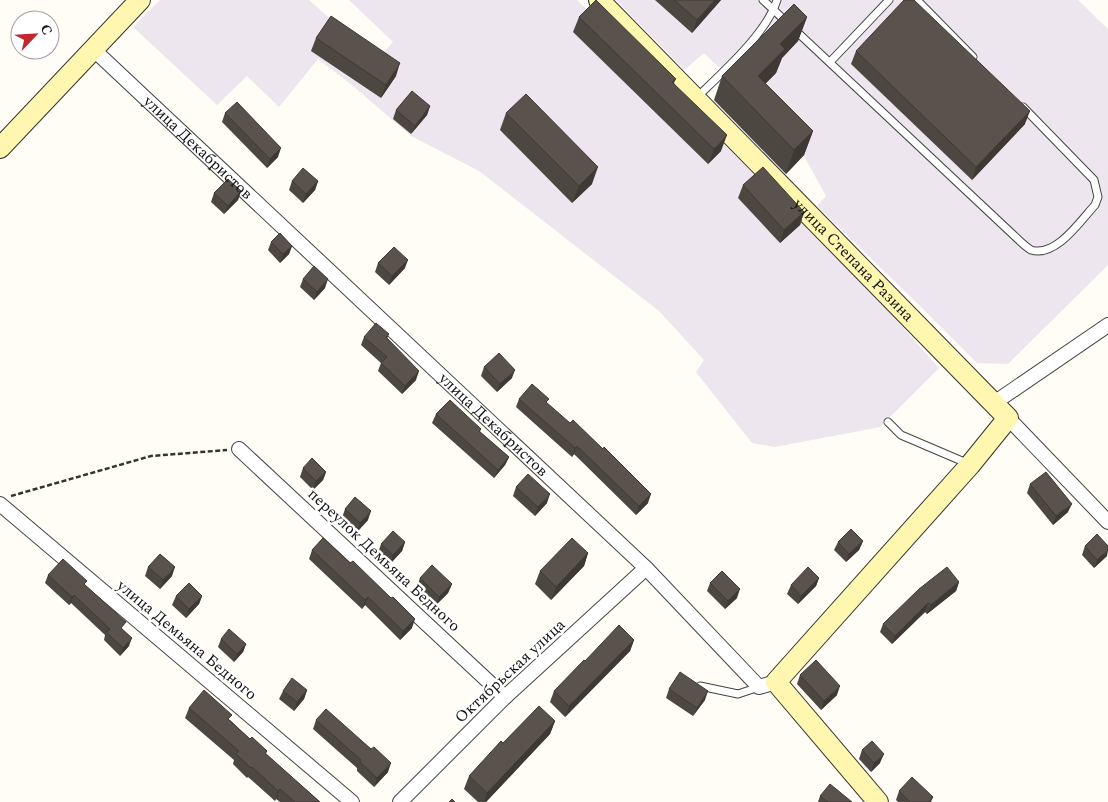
<svg xmlns="http://www.w3.org/2000/svg" width="1108" height="802" viewBox="0 0 1108 802" font-family="Spectral,serif">
  <style>
    .industrial { fill: #eee6ef }
    .lines { fill: none; stroke-linecap: round; stroke-linejoin: round }
    .lane-casing { stroke: #444; stroke-width: 9 }
    .street-casing { stroke: #444; stroke-width: 16 }
    .secondary-casing { stroke: #333; stroke-width: 22 }
    .path { stroke: #333; stroke-width: 2.5; stroke-dasharray: 5 2.5; stroke-linecap: butt }
    .lane { stroke: #fff; stroke-width: 7 }
    .street { stroke: #fff; stroke-width: 14 }
    .secondary { stroke: #fff6b0; stroke-width: 20 }
    .wall { fill: #4d4742 }
    .shaded-wall { fill: #3f3936 }
    .building { fill: #5a524d; stroke: #3f3936 }
    .labels { text-anchor: middle; dominant-baseline: central; stroke-width: 5; stroke-linejoin: round; paint-order: stroke }
    .street-label { font-size: 16px; fill: #111; stroke: #fff }
  </style>
  <rect width="100%" height="100%" fill="#fffdf5"/>
  <g class="industrial">
    <path d="M160 0H309L377 60 393 42 349 0H577L828 243 939 368 880 427 775 447 752 443 696 372 704 360 659 311 479 171 411 136 353 86 318 59 279 107 247 76 217 105 133 27Z"/>
    <path d="M616 0H1078L1108 29V265L1008 364 977 363 918 304 817 206 826 196 804 156 783 177 710 104 733 81 704 53 684 70Z"/>
  </g>
  <g class="lines">
    <g class="lane-casing">
      <g id="lane">
        <path d="M763 0 1022 243C1024 245 1028 248 1031 250 1056 258 1081 220 1095 205L1098 197 1094 180 1023 107"/>
        <path d="M917 0 973 57"/>
        <path d="M830 62 889 0"/>
        <path d="M697 97C722 73 767 33 777 0"/>
        <path d="M888 422 901 435 969 464"/>
        <path d="M700 686 738 694 759 687"/>
      </g>
    </g>
    <g class="street-casing">
      <g id="street">
        <path id="s1" d="M93 49 646 568 759 687 776 682"/>
        <path d="M994 403 1108 325"/>
        <path d="M1008 418 1108 522"/>
        <path d="M239 449 505 697"/>
        <path d="M0 504 352 802"/>
        <path d="M400 802 505 697 646 568"/>
      </g>
    </g>
    <g class="secondary-casing">
      <g id="secondary">
        <path id="s2" d="M599 0 1008 418 970 465 776 682 878 802"/>
        <path d="M0 148 140 0"/>
      </g>
    </g>
    <path class="path" d="M11 496 151 456 227 450"/>
    <use href="#lane" class="lane"/>
    <use href="#street" class="street"/>
    <use href="#secondary" class="secondary"/>
  </g>
  <g class="wall">
    <path d="M655 0H721L692 33Z"/>
    <path d="M579 17 676 79 674 83 721 151 708 164 573 32Z"/>
    <path d="M807 17 798 41 782 58 776 73 765 84 813 131 804 155 786 174 714 100 722 76Z"/>
    <path d="M316 38 396 76 381 98 311 51Z"/>
    <path d="M856 51 1025 124 972 180 851 64Z"/>
    <path d="M430 106 427 115 411 134 393 119 396 110Z"/>
    <path d="M225 113 278 157 267 168 222 122Z"/>
    <path d="M506 113 592 184 572 203 500 130Z"/>
    <path d="M292 181H318L315 190 303 203 289 190Z"/>
    <path d="M743 185 804 212 800 225 780 243 738 198Z"/>
    <path d="M241 191 238 200 224 214 211 202 214 193Z"/>
    <path d="M271 242 292 246 289 254 280 263 268 250Z"/>
    <path d="M378 263 405 268 389 285 375 272Z"/>
    <path d="M303 279 325 288 314 300 300 287Z"/>
    <path d="M389 334 387 339 416 380 402 394 378 371 381 363 361 345 364 337Z"/>
    <path d="M484 367 512 378 497 392 481 376Z"/>
    <path d="M519 399 547 403 648 503 636 515 574 454 572 457 516 407Z"/>
    <path d="M436 414 481 429 480 432 509 457 505 465 494 478 432 423Z"/>
    <path d="M303 468 326 472 323 480 313 490 300 477Z"/>
    <path d="M1030 484 1068 512 1053 525 1027 493Z"/>
    <path d="M516 487 547 503 535 516 513 496Z"/>
    <path d="M345 509 368 520 357 532 342 518Z"/>
    <path d="M863 541 859 550 846 562 834 550 838 542Z"/>
    <path d="M405 542 402 551 390 564 378 553 381 544Z"/>
    <path d="M1085 546 1107 556 1094 568 1082 555Z"/>
    <path d="M312 550 412 628 400 640 365 605 362 609 309 559Z"/>
    <path d="M588 553 584 566 551 600 535 584 540 571Z"/>
    <path d="M148 567 172 576 160 589 145 576Z"/>
    <path d="M48 575 85 585 123 630 129 646 120 656 104 640 105 635 71 603 69 605 45 583Z"/>
    <path d="M420 578 452 584 448 593 436 605 417 586Z"/>
    <path d="M819 578 816 586 798 604 787 594 791 585Z"/>
    <path d="M959 582 956 591 927 614 925 612 892 644 880 632 883 624Z"/>
    <path d="M710 583 737 598 725 609 707 591Z"/>
    <path d="M176 596H202L199 604 186 618 172 605Z"/>
    <path d="M221 639 246 644 243 652 234 662 218 647Z"/>
    <path d="M634 640 630 651 565 717 550 702 554 691 585 661Z"/>
    <path d="M800 675 837 695 821 710 797 684Z"/>
    <path d="M669 689 705 700 693 716 666 698Z"/>
    <path d="M307 690 304 699 294 711 279 699 283 691Z"/>
    <path d="M189 708 230 720 250 739 267 751 266 754 320 802H280L276 799 275 801 248 777 247 778 233 764 234 760 185 718Z"/>
    <path d="M316 720 388 772 374 787 357 771V768L313 729Z"/>
    <path d="M555 721 550 734 486 802H478L464 789 469 776 503 743Z"/>
    <path d="M862 750 880 763 871 772 859 759Z"/>
    <path d="M899 791 933 797 931 802H898L896 800Z"/>
    <path d="M820 796 852 802H818Z"/>
  </g>
  <g class="shaded-wall">
    <path d="M715 0H721L692 33 697 20Z"/>
    <path d="M807 17 798 41 782 58 776 73 749 100 758 76 780 44Z"/>
    <path d="M400 63 396 76 381 98 386 85Z"/>
    <path d="M430 106 427 115 411 134 415 126Z"/>
    <path d="M1030 111 1025 124 972 180 976 167Z"/>
    <path d="M813 131 804 155 786 174 794 150Z"/>
    <path d="M727 135 721 151 708 164 714 149Z"/>
    <path d="M281 148 278 157 267 168 270 159Z"/>
    <path d="M598 167 592 184 572 203 579 186Z"/>
    <path d="M318 181 315 190 303 203 306 194Z"/>
    <path d="M241 191 238 200 224 214 228 206Z"/>
    <path d="M804 212 800 225 780 243 784 230Z"/>
    <path d="M292 246 289 254 280 263 283 254Z"/>
    <path d="M408 260 405 268 389 285 392 276Z"/>
    <path d="M328 279 325 288 314 300 317 292Z"/>
    <path d="M515 370 512 378 497 392 500 384Z"/>
    <path d="M419 371 416 380 402 394 405 386Z"/>
    <path d="M577 446 574 454 572 457 575 448Z"/>
    <path d="M509 457 505 465 494 478 498 470Z"/>
    <path d="M326 472 323 480 313 490 316 481Z"/>
    <path d="M550 494 547 503 535 516 538 507Z"/>
    <path d="M651 494 648 503 636 515 639 506Z"/>
    <path d="M1072 504 1068 512 1053 525 1056 516Z"/>
    <path d="M371 511 368 520 357 532 360 523Z"/>
    <path d="M863 541 859 550 846 562 849 554Z"/>
    <path d="M405 542 402 551 390 564 393 555Z"/>
    <path d="M1108 550 1107 556 1094 568 1097 560Z"/>
    <path d="M588 553 584 566 551 600 556 587Z"/>
    <path d="M175 567 172 576 160 589 163 580Z"/>
    <path d="M819 578 816 586 798 604 801 596Z"/>
    <path d="M959 582 956 591 927 614 931 605Z"/>
    <path d="M452 584 448 593 436 605 439 597Z"/>
    <path d="M740 589 737 598 725 609 728 601Z"/>
    <path d="M74 595 71 603 69 605 72 597Z"/>
    <path d="M202 596 199 604 186 618 189 609Z"/>
    <path d="M368 597 365 605 362 609 365 600Z"/>
    <path d="M928 603 925 612 892 644 895 636Z"/>
    <path d="M415 619 412 628 400 640 403 631Z"/>
    <path d="M132 638 129 646 120 656 123 648Z"/>
    <path d="M634 640 630 651 565 717 569 706Z"/>
    <path d="M246 644 243 652 234 662 237 654Z"/>
    <path d="M840 686 837 695 821 710 824 701Z"/>
    <path d="M307 690 304 699 294 711 297 702Z"/>
    <path d="M708 691 705 700 693 716 697 708Z"/>
    <path d="M555 721 550 734 486 802H484L487 793Z"/>
    <path d="M884 754 880 763 871 772 874 763Z"/>
    <path d="M391 763 388 772 374 787 377 778Z"/>
    <path d="M280 789 276 799 275 801 278 791Z"/>
  </g>
  <g class="building">
    <path d="M596 0 676 79 672 82 727 135 714 149 579 17Z"/>
    <path d="M674 0H715L697 20Z"/>
    <path d="M904 0H914L1030 111 976 167 856 51Z"/>
    <path d="M794 4 807 17 780 44 785 49 758 76 813 131 794 150 722 76Z"/>
    <path d="M331 16 400 63 386 85 316 38Z"/>
    <path d="M412 91 430 106 415 126 396 110Z"/>
    <path d="M526 94 598 167 579 186 506 113Z"/>
    <path d="M237 102 281 148 270 159 225 113Z"/>
    <path d="M763 167 804 212 784 230 743 185Z"/>
    <path d="M303 168 318 181 306 194 292 181Z"/>
    <path d="M228 179 241 191 228 206 214 193Z"/>
    <path d="M280 233 292 246 283 254 271 242Z"/>
    <path d="M394 247 408 260 392 276 378 263Z"/>
    <path d="M314 266 328 279 317 292 303 279Z"/>
    <path d="M376 323 389 334 386 337 419 371 405 386 381 363 387 357 364 337Z"/>
    <path d="M499 353 515 370 500 384 484 367Z"/>
    <path d="M532 384 549 399 546 402 570 423 573 420 603 449 604 447 651 494 639 506 577 446 575 448 519 399Z"/>
    <path d="M450 400 481 429 479 431 509 457 498 470 436 414Z"/>
    <path d="M312 458 326 472 316 481 303 468Z"/>
    <path d="M1046 472 1072 504 1056 516 1030 484Z"/>
    <path d="M528 474 550 494 538 507 516 487Z"/>
    <path d="M355 497 371 511 360 523 345 509Z"/>
    <path d="M851 529 863 541 849 554 838 542Z"/>
    <path d="M393 531 405 542 393 555 381 544Z"/>
    <path d="M1097 534 1108 546V550L1097 560 1085 546Z"/>
    <path d="M323 538 350 563 353 561 391 598 393 597 415 619 403 631 368 597 365 600 312 550Z"/>
    <path d="M572 538 588 553 556 587 540 571Z"/>
    <path d="M160 554 175 567 163 580 148 567Z"/>
    <path d="M63 559 87 581 84 584 126 622 121 628 132 638 123 648 106 632 110 629 74 595 72 597 48 575Z"/>
    <path d="M432 565 452 584 439 597 420 578Z"/>
    <path d="M808 567 819 578 801 596 791 585Z"/>
    <path d="M947 567 959 582 931 605 928 603 895 636 883 624 919 589Z"/>
    <path d="M722 571 740 589 728 601 710 583Z"/>
    <path d="M189 583 202 596 189 609 176 596Z"/>
    <path d="M619 625 634 640 569 706 554 691 584 660 585 661Z"/>
    <path d="M229 629 246 644 237 654 221 639Z"/>
    <path d="M816 660 840 686 824 701 800 675Z"/>
    <path d="M680 672 708 691 697 708 669 689Z"/>
    <path d="M292 678 307 690 297 702 283 691Z"/>
    <path d="M204 690 232 715 228 719 250 739 252 737 267 751 265 753 320 802H295L280 789 278 791 252 767 251 768 236 754 239 751 189 708Z"/>
    <path d="M539 706 555 721 487 793 469 776 501 741 503 743Z"/>
    <path d="M326 709 371 749 374 747 391 763 377 778 360 762 361 760 316 720Z"/>
    <path d="M872 741 884 754 874 763 862 750Z"/>
    <path d="M912 777 933 797 929 802H910L899 791Z"/>
    <path d="M830 784 852 802H828L820 796Z"/>
    <path d="M452 799 455 802H449Z"/>
  </g>
  <g class="labels">
    <g class="street-label">
      <text stroke="none"><textPath href="#s1" startOffset="144">улица Декабристов</textPath></text>
      <text stroke="none"><textPath href="#s2" startOffset="364">улица Степана Разина</textPath></text>
      <text stroke="none"><textPath href="#s1" startOffset="549">улица Декабристов</textPath></text>
      <text transform="translate(384 560) rotate(43)">переулок Демьяна Бедного</text>
      <text transform="translate(187 640) rotate(40)">улица Демьяна Бедного</text>
      <text transform="translate(510 671) rotate(-43)">Октябрьская улица</text>
    </g>
  </g>
  <g transform="translate(35 35) rotate(65)"><circle r="24" fill="#ffffff" stroke="#a0a0a0"/>
  <path d="M0-4L9 19L0 12L-9 19Z" fill="#c4262e"/>
  <text y="-8" font-size="14" font-weight="bold" text-anchor="middle" fill="#111111">С</text>
  </g>
</svg>
